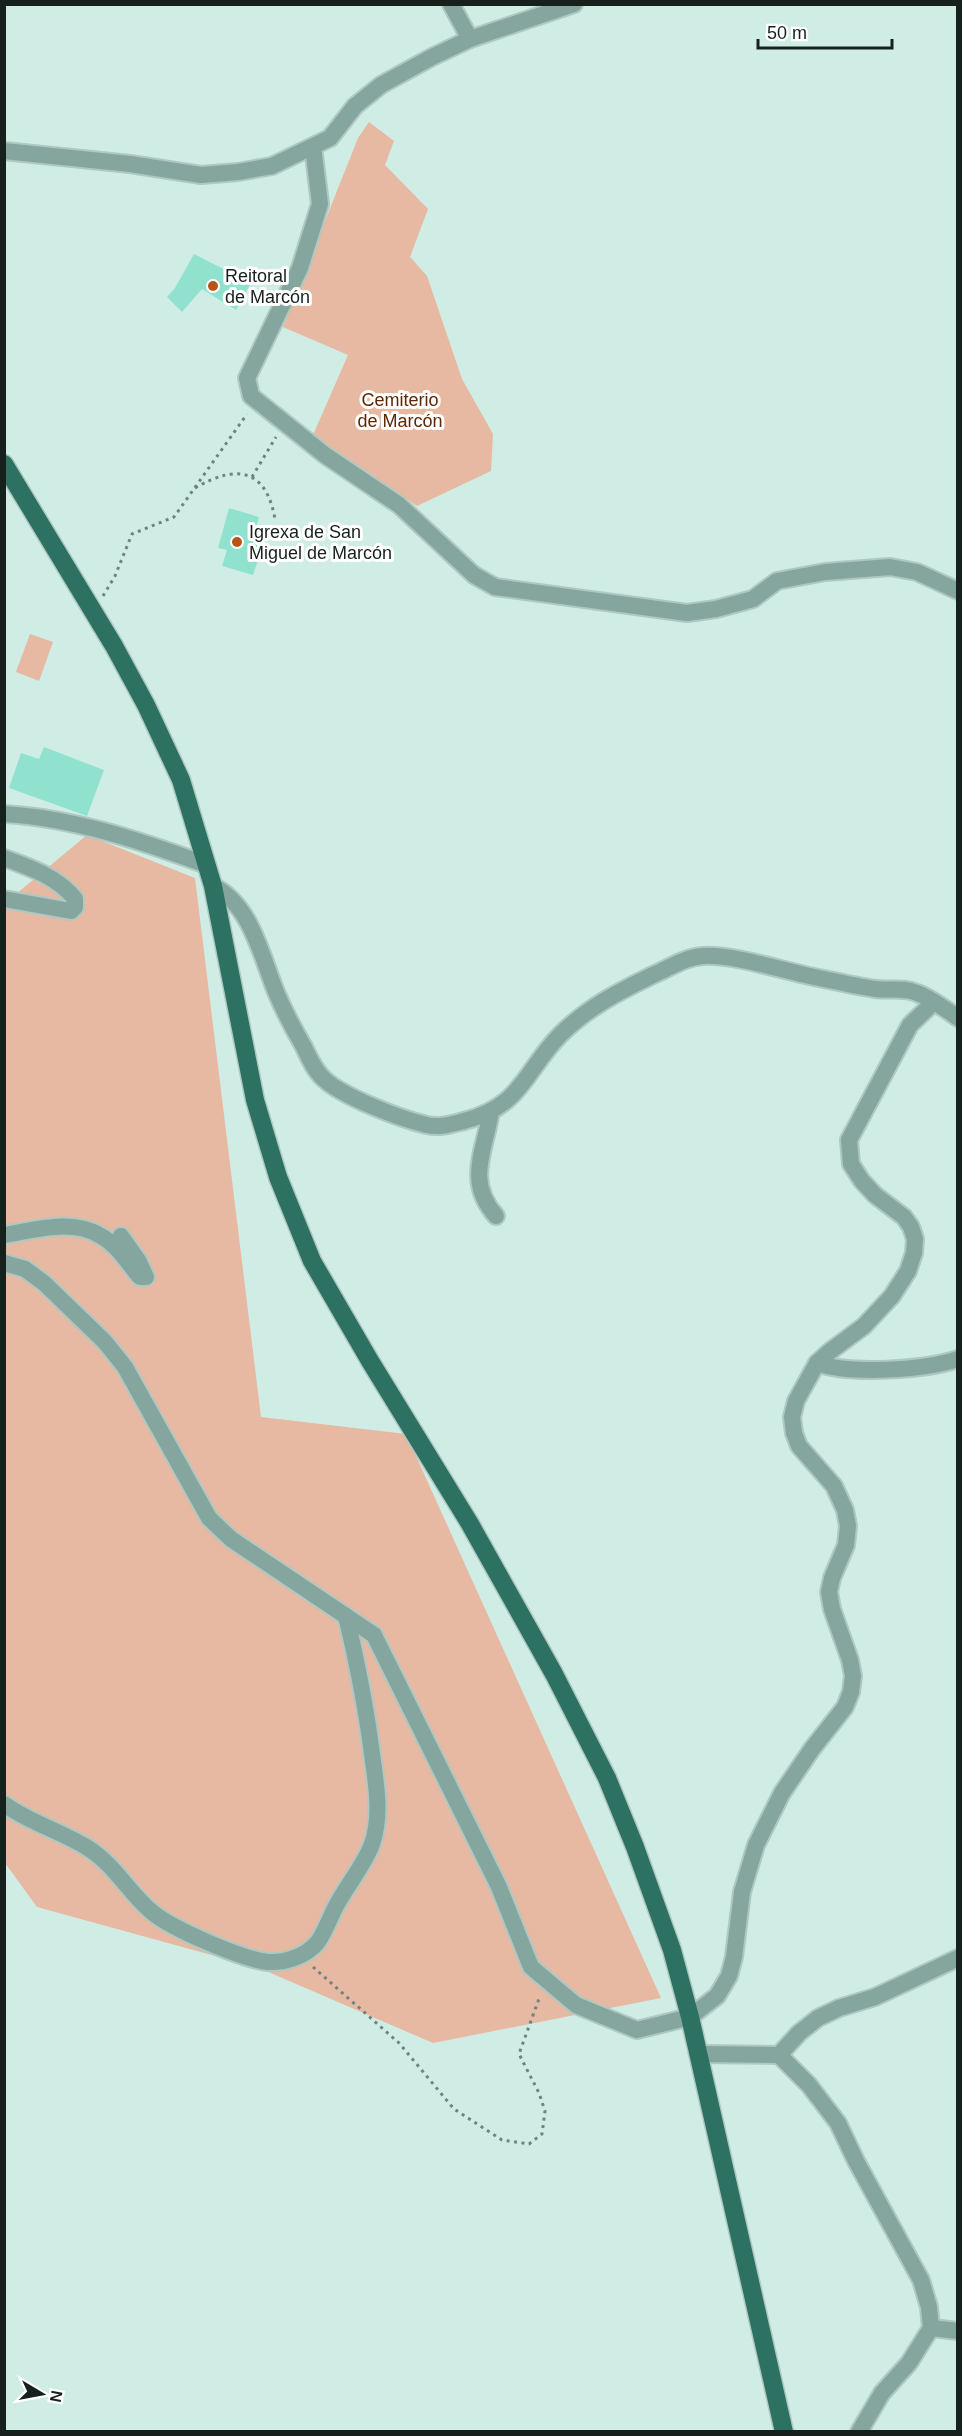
<svg xmlns="http://www.w3.org/2000/svg" width="962" height="2436" viewBox="0 0 962 2436" font-family="Helvetica,sans-serif">
  <style>
    .green { fill: #e7b8a2 }
    .building { fill: #90e2cf }
    .lines { fill: none; stroke-linecap: round; stroke-linejoin: round }
    .minor-casing { stroke: #afc8c1; stroke-width: 20 }
    .major-casing { stroke: #afc8c1; stroke-width: 21 }
    .path { stroke: #70837e; stroke-width: 3; stroke-dasharray: 3 4.5; stroke-linecap: butt }
    .minor { stroke: #85a69e; stroke-width: 16 }
    .major { stroke: #2d7163; stroke-width: 18 }
    .poi-dot { fill: #b8561a; stroke: #fff; stroke-width: 2 }
    .labels { text-anchor: middle; dominant-baseline: central; stroke-width: 6; stroke-linejoin: round; paint-order: stroke }
    .poi-label { font-size: 18px; fill: #16211e; stroke: #fff; text-anchor: start }
    .park-label { font-size: 18px; fill: #5f2704; stroke: #fff }
  </style>
  <rect width="100%" height="100%" fill="#d0ede5"/>
  <g class="green">
    <path d="M369 122 394 141 385 165 428 209 410 257 427 276 462 379 493 434 491 471 417 506 313 435 348 355 283 327 358 138Z"/>
    <path d="M30 634 53 642 39 681 16 672Z"/>
    <path d="M87 835 195 878 261 1417 406 1434 661 1998 433 2043 259 1968 37 1907 5 1863 4 904Z"/>
  </g>
  <g class="building">
    <path d="M194 254 251 283 236 310 202 289 182 312 167 297 175 288Z"/>
    <path d="M229 508 259 517 252 541 258 543 254 555 259 557 253 575 222 566 227 550 218 548Z"/>
    <path d="M44 747 104 770 87 816 9 788 21 753 39 759Z"/>
  </g>
  <g class="lines">
    <g class="minor-casing">
      <g id="minor">
        <path d="M451 4 470 39"/>
        <path d="M313 147 320 204 300 268 247 378 251 396 325 455 399 505 474 575 495 587 687 613 716 609 753 599 777 581 825 572 890 567 917 572 958 591"/>
        <path d="M4 151 130 164 201 175 238 172 272 166 330 138 355 106 381 85 432 57 470 39 574 4"/>
        <path d="M4 814C74 818 141 841 207 865"/>
        <path d="M4 858C29 867 58 877 75 899V907L71 911 4 899"/>
        <path d="M213 886C251 905 261 955 276 992 284 1011 294 1030 304 1047 309 1058 315 1071 324 1079 343 1097 401 1119 427 1125 440 1128 452 1124 464 1121 522 1106 524 1072 560 1035 588 1007 620 991 655 974 671 967 686 957 703 956 735 954 786 972 819 978 838 982 856 986 875 989 889 991 904 987 917 993 931 998 945 1009 958 1018"/>
        <path d="M491 1111C485 1151 465 1181 496 1216"/>
        <path d="M4 1235C35 1230 73 1218 101 1236 117 1245 128 1263 140 1277H146L138 1260 121 1236"/>
        <path d="M4 1263 25 1269 44 1283 105 1342 125 1367 209 1518 231 1539 374 1635 499 1887 531 1967 576 2005 637 2030 690 2017 717 1996 729 1976 734 1957 742 1892 756 1845 782 1793 812 1749 845 1707 851 1692 853 1676 850 1660 832 1609 829 1592 832 1578 846 1545 848 1526 845 1510 834 1486 799 1446 794 1433 792 1417 796 1401 817 1363 829 1352 864 1326 892 1296 908 1271 914 1253 915 1239 911 1227 904 1217 875 1195 862 1181 851 1164 849 1140 910 1025 934 1002"/>
        <path d="M817 1363C850 1375 925 1370 958 1359"/>
        <path d="M4 1804C30 1823 61 1831 88 1848 115 1865 129 1893 152 1912 172 1929 242 1959 268 1962 285 1963 306 1956 317 1943 324 1934 329 1920 334 1910 345 1887 363 1868 372 1844 382 1815 376 1783 372 1754 366 1707 357 1662 346 1616"/>
        <path d="M699 2054 779 2055 809 2085 838 2123 856 2161 921 2280 929 2307 931 2328 909 2363 882 2393 859 2432"/>
        <path d="M779 2055 799 2033 818 2018 839 2008 875 1997 958 1958"/>
        <path d="M931 2328 958 2331"/>
      </g>
    </g>
    <g class="major-casing">
      <path id="major" d="M4 464 114 646 146 705 181 780 213 886 255 1100 278 1177 312 1261 370 1361 470 1524 554 1674 607 1778 635 1847 672 1950 690 2017 784 2432"/>
    </g>
    <g class="path">
      <path d="M252 477 276 437"/>
      <path d="M195 488C236 464 266 468 275 519"/>
      <path d="M103 596 115 576 132 534 174 517 247 414"/>
      <path d="M313 1967 399 2043 454 2109 502 2140 529 2144 542 2134 545 2111 539 2093 519 2054 540 1996"/>
    </g>
    <use href="#minor" class="minor"/>
    <use href="#major" class="major"/>
  </g>
  <g class="poi-dot">
    <circle cx="213" cy="286" r="6"/>
    <circle cx="237" cy="542" r="6"/>
  </g>
  <g class="labels">
    <g class="poi-label">
      <text x="225" y="276">Reitoral<tspan x="225" dy="21">de Marcón</tspan></text>
      <text x="249" y="532">Igrexa de San<tspan x="249" dy="21">Miguel de Marcón</tspan></text>
    </g>
    <g class="park-label">
      <text x="400" y="400">Cemiterio<tspan x="400" dy="21">de Marcón</tspan></text>
    </g>
  </g>
  <rect width="962" height="2436" fill="none" stroke="#16211e" stroke-width="12"/>
  <g transform="translate(42 2394) rotate(100)" stroke="#ffffff" stroke-width="4.5" paint-order="stroke">
  <path d="M0-4.5L10 22L0 15L-10 22Z" fill="#16211e"/>
  <text y="-9" font-size="16" font-weight="bold" text-anchor="middle" fill="#16211e">N</text>
  </g>
  <path d="M758 39v9h134v-9" fill="none" stroke="#16211e" stroke-width="3"/>
  <text x="767" y="39" font-size="18" fill="#16211e" stroke="#ffffff" stroke-width="4.5" paint-order="stroke">50 m</text>
</svg>
